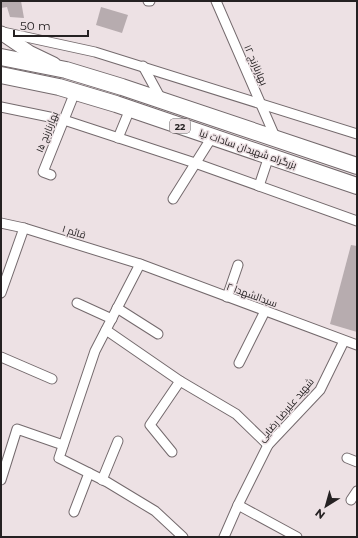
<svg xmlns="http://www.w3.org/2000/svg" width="358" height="538" viewBox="0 0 358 538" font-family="Montserrat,Cairo,sans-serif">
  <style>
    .building { fill: #b7acaf }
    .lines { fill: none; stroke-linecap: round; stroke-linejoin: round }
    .minor-casing { stroke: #746a6d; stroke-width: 11 }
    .secondary-casing { stroke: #746a6d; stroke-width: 15 }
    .trunk-casing { stroke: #746a6d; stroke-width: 18 }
    .minor { stroke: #fff; stroke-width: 9 }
    .secondary { stroke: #fff; stroke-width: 13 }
    .trunk { stroke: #fff; stroke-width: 16 }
    .labels { text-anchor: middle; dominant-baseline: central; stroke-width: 3; stroke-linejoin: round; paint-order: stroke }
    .shield { fill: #ede1e4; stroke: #615b5c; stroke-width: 1 }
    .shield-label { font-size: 9px; font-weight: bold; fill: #252122 }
    .street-label { font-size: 10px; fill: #252122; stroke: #ede1e4 }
  </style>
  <rect width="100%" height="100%" fill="#ede1e4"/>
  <g class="building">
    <path d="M1 1H21L24 18 10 17 7 7 1 8Z"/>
    <path d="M101 7 128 15 122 33 96 25Z"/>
    <path d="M351 245 357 246V332L330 324Z"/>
  </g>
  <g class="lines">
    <g class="minor-casing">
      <g id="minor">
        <path d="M148 1H150"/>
        <path d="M216 1 276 139"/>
        <path d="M3 32 95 52 357 134"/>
        <path d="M143 66 161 99"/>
        <path d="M1 107 64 120 195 163 357 221"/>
        <path d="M118 138 130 109"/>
        <path d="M51 175 43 172 75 92"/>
        <path d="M259 186 269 156"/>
        <path d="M173 199 212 137"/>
        <path d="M1 223 24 228 140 264 357 345"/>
        <path d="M140 264 95 351 59 458 107 482 155 511 183 537"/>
        <path d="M1 293 24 228"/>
        <path d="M227 297 238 265"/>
        <path d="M77 303 112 319"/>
        <path d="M117 308 158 334"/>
        <path d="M106 330 180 381 236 414 268 445"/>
        <path d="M1 357 52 379"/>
        <path d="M239 363 265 311"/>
        <path d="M172 452 150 425 180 381"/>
        <path d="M347 458 357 462"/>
        <path d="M1 480 17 429 63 445"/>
        <path d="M102 480 118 441"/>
        <path d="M351 500 357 491"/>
        <path d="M238 505 297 537"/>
        <path d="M74 512 89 473"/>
        <path d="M224 537 238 505 268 445 320 390 344 341"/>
      </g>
    </g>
    <g class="secondary-casing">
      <path id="secondary" d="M1 33 29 52 54 64"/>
    </g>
    <g class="trunk-casing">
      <g id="trunk">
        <path d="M1 57 66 70 122 87 357 166"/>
        <path d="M1 75 59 87 116 104 357 186"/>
      </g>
    </g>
    <use href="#minor" class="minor"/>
    <use href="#secondary" class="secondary"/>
    <use href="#trunk" class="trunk"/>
  </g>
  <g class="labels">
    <rect class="shield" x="170" y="119" width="20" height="14" rx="3"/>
    <g class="shield-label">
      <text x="180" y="126">22</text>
    </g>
    <g class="street-label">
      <text transform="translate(256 65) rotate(66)">بهارنارنج ۱۲</text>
      <text transform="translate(47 132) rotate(-68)">بهارنارنج ۱۵</text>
      <text transform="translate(248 149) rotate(19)">بزرگراه شهیدان سادات نیا</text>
      <text transform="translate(74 232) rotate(17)">قائم ۱</text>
      <text transform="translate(252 295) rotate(20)">سیدالشهدا ۲</text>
      <text transform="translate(286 410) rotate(-50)">شهید علیرضا رضایی</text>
    </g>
  </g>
  <rect width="358" height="538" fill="none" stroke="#252122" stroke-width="4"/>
  <g transform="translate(326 506) rotate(217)" stroke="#ede1e4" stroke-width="3" paint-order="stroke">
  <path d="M0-3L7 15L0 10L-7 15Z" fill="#252122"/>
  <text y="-6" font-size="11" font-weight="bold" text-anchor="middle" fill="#252122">N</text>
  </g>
  <path d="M14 30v6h74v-6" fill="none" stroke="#252122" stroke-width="2"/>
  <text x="20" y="30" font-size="12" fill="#252122" stroke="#ede1e4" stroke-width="3" paint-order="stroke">50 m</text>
</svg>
